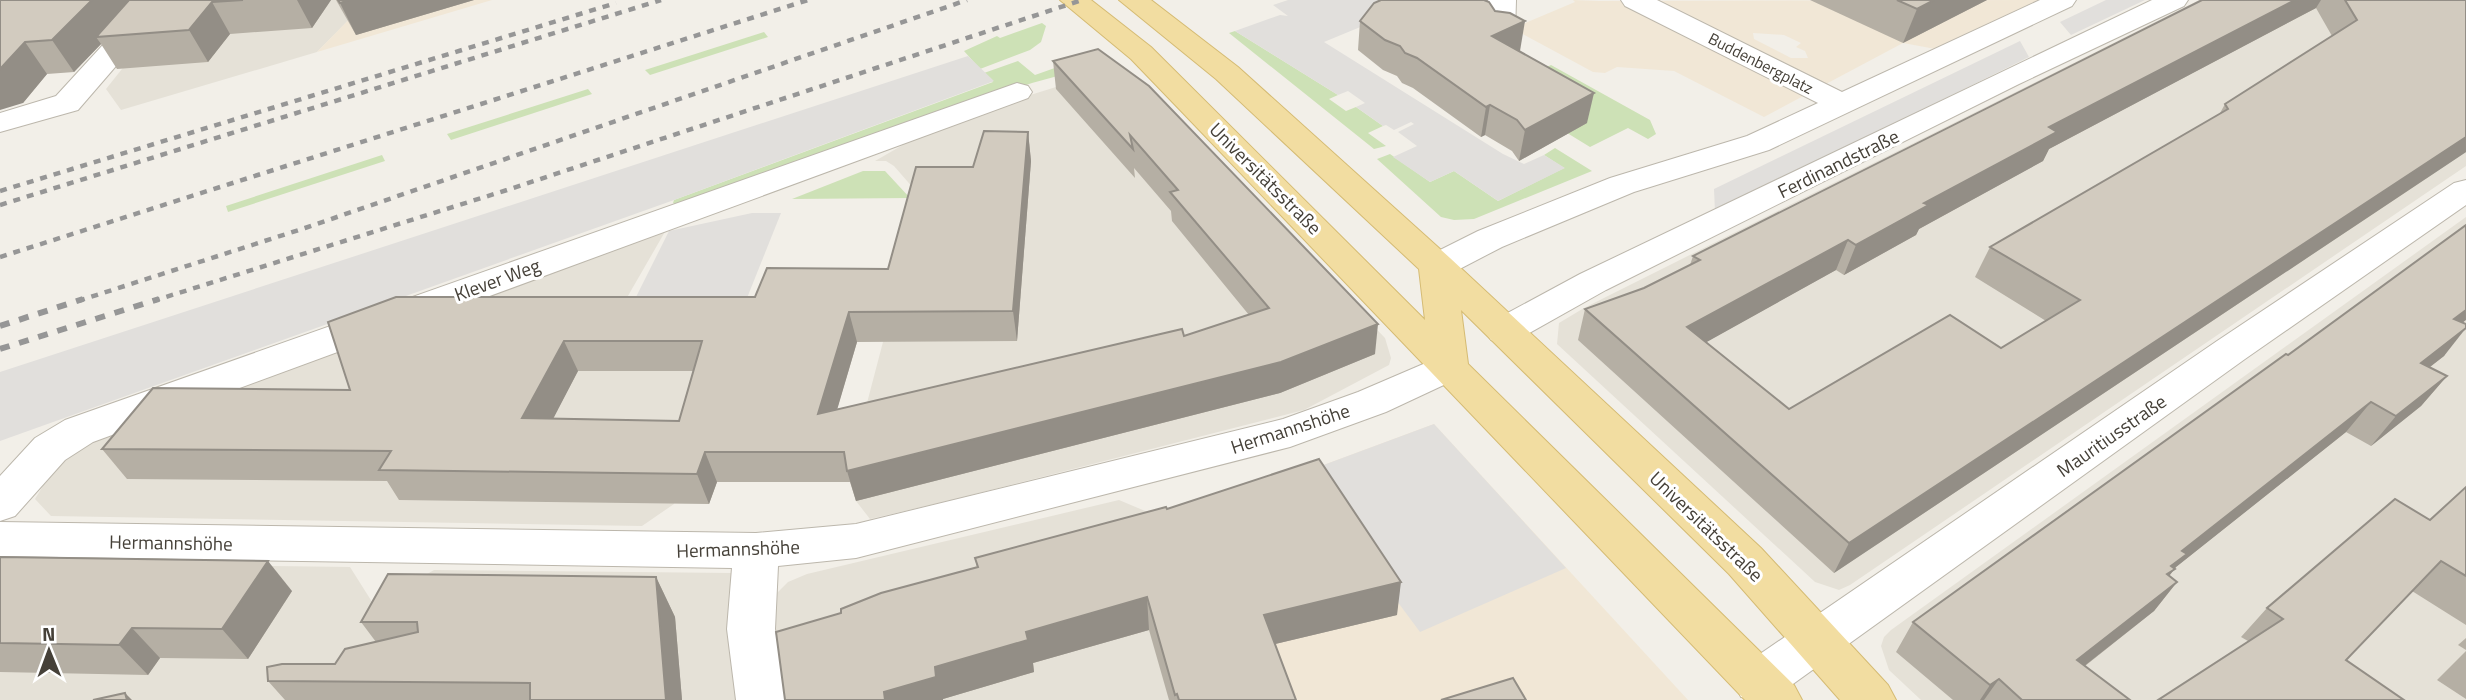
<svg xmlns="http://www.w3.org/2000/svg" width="2466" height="700" viewBox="0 0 2466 700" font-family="'Titillium Web',sans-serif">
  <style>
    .residential { fill: #e5e1d7 }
    .commercial { fill: #f1e7d6; fill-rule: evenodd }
    .green { fill: #cde1b6 }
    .parking { fill: #e1dfdc }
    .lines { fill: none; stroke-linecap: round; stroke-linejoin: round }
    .minor-casing { stroke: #bcb7ac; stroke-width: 2 }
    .major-casing { stroke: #d5bb73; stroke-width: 2 }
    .minor { fill: #fff; fill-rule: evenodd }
    .major { fill: #f2dda1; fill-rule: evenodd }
    .rail-far1 { stroke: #969696; stroke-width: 4.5; stroke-dasharray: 7 7; stroke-linecap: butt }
    .rail { stroke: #969696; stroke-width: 6; stroke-dasharray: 10 10; stroke-linecap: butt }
    .wall { fill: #b5afa4; fill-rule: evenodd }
    .shaded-wall { fill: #938e86 }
    .building { fill: #d2cbbf; stroke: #938e86; stroke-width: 2; fill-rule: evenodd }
    .labels { text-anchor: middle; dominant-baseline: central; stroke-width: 6; stroke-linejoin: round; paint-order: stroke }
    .far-street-label { font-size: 16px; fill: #454038; stroke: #fff }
    .street-label { font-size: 19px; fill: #454038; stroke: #fff }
  </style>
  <rect width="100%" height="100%" fill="#f2efe8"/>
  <g class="residential">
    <path d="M177 0H368L317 52 121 110 106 89Z"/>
    <path d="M2199 0H2466V166L1850 585 1839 590 1815 582 1557 344 1559 323 1584 308Z"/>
    <path d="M1123 66 1385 338 1391 358 1389 365 1304 410 948 501 870 519 856 501 851 464 921 197 894 166 886 161H875L941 123Z"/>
    <path d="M2466 217V700H1921L1889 670 1881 646 1884 637 1891 630Z"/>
    <path d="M666 230 610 327H739L697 451 674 504 642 526 51 516 35 499 52 471 73 447Z"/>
    <path d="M1119 500 1157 516 1220 700H0V562L350 567 374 605 434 570 732 573 775 595 788 582 807 574Z"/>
  </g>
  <g class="commercial">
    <path d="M368 0H492L317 52Z"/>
    <path d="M1573 0 1599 1 2046 0 1941 50 1903 43 1764 117 1674 71 1617 67 1605 73 1593 72 1517 31 1518 26 1575 2ZM1753 33 1784 35 1801 43 1796 47 1805 51 1808 58H1791L1754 39Z"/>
    <path d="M1434 424 1688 700H1220L1302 473Z"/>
  </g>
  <g class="green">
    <path d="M1042 23 1046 26 1041 42 1030 50 980 69 964 51 997 36 1000 38Z"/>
    <path d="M1235 31 1338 95 1329 99 1346 111 1356 107 1383 126 1368 133 1386 146 1374 149 1229 33Z"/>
    <path d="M764 32 768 37 650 75 645 70Z"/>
    <path d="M1018 61 1035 75 1066 64 1076 71 1032 83 677 205 673 203 674 200 993 82 984 73Z"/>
    <path d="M1551 65 1650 120 1656 134 1648 139 1628 128 1590 147 1497 90Z"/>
    <path d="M588 89 592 94 451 140 447 134Z"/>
    <path d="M1555 148 1592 171 1474 219 1454 220 1441 217 1377 159 1390 154 1430 182 1454 171 1498 201 1564 168 1544 155Z"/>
    <path d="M382 155 385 161 228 212 226 206Z"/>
    <path d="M863 171H885L910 198 792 199Z"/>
  </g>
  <g class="parking">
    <path d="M1288 0H1385L1371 6 1387 16 1324 42 1503 154 1524 164 1544 155 1565 168 1498 201 1454 171 1430 182 1393 157 1417 146 1398 132 1414 124 1411 122 1394 130 1386 125 1383 126 1356 107 1365 103 1348 91 1338 95 1235 31 1280 15 1288 16 1273 5Z"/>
    <path d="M2106 0H2145L2071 35 2060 22Z"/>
    <path d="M2020 41 2029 57 1715 212 1714 189Z"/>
    <path d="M968 56 994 81 674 200 0 441V372Z"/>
    <path d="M752 213H781L737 323H623L669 231Z"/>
    <path d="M1434 424 1566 568 1420 632 1302 473Z"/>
  </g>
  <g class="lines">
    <g class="minor-casing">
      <g id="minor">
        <path d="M144 0H173L78 110 0 132V113L56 96Z"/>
        <path d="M1488 0H1516L1515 32 1511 38 1501 41 1491 38 1487 32Z"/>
        <path d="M1621 0H1657L1842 92 2040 0H2076L2072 6 1769 150 1634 192 1502 247 1450 274 1437 277 1424 274 1419 266 1424 258 1478 231 1610 178 1747 136 1818 103 1625 6Z"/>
        <path d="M2152 0H2188L2184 6 2019 84 1606 290 1517 340 1504 344 1491 340 1485 331 1491 322 1580 274Z"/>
        <path d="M1017 83 1028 86 1032 92 1028 98 93 442 65 460 15 516 0 521V476L35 438 65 420Z"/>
        <path d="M2466 180V205L2245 359 1775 697 1766 700 1741 697 1734 682 1741 667 2217 341 2454 183Z"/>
        <path d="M1449 353 1463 356 1468 366 1463 376 1386 412 1290 447 856 558 778 566 775 629 786 700H736L727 629 732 568 0 556V522L756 533 856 524 1283 419 1358 392Z"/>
      </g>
    </g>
    <g class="major-casing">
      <path id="major" d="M1060 0H1091L1151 47 1425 320 1419 269 1216 79 1119 0H1151L1238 67 1450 258 1761 548 1888 685 1896 700H1840L1729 574 1461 310 1468 364 1794 685 1802 700H1745L1184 114 1131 59Z"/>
    </g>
    <use href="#minor" class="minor"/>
    <use href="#major" class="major"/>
    <g class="rail-far1">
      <path d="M0 191 616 3"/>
      <path d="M0 205 661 0"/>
      <path d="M0 257 808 0"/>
      <path d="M78 301 305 228 967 0"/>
      <path d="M153 301 507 190 1082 0"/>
    </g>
    <g class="rail">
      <path d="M0 326 83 299"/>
      <path d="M0 349 159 299"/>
    </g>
  </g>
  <g class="wall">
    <path d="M0 0H331L312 28 230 34 208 62 117 69 101 44 74 72 47 74 23 103Z"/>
    <path d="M336 0H474L356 35Z"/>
    <path d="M1810 0H1987L1903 43Z"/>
    <path d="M2202 0H2466V152L1834 573 1578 340 1585 309 1644 288 1690 265 1693 256ZM2316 8 2332 36 2225 104 2219 115 1990 247 1975 277 2046 321 2001 348 1789 409 1706 342 1836 270 1844 275 1916 235 1919 229 2043 161 2049 149Z"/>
    <path d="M1360 21 1520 51H1519L1587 123 1519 161 1512 151 1485 135 1481 137 1413 88 1402 83 1397 76 1383 70 1358 50Z"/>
    <path d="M1053 61 1375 354 1280 393 856 501 850 482H717L709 504 399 500 387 481 127 479 102 449 350 390 755 297 888 269 973 167 1028 132 1031 161 1017 341 857 342 837 409 1184 336 1249 315 1172 221 1171 211 1134 168 1135 178 1056 89ZM578 371H693L679 421 553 418Z"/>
    <path d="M2463 323 2444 356 2429 367 2447 376 2421 406 2371 446 2346 432 2176 567 2169 576 2177 582 2154 611 2085 666 2130 700H1953L1896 652 1913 622 2288 355Z"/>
    <path d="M2466 487V625L2412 591 2346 660 2248 641 2241 637 2267 608 2430 520Z"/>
    <path d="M1167 509 1397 615 1275 644 1296 700H1169L1149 630 1033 663 1034 672 943 699V700H785L841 613 977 568 975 558Z"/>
    <path d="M0 557 292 591 248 659 160 658 148 675 0 672Z"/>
    <path d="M656 577 675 617 682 700H285L268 681 335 664 376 642 361 622Z"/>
    <path d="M2466 638V650L2458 645Z"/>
    <path d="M2466 651V699L2437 680Z"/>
  </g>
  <g class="shaded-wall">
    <path d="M92 0H142L96 37 101 44 74 72 52 40Z"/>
    <path d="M297 0H331L312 28Z"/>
    <path d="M349 0H474L356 35 340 3Z"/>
    <path d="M1934 0H1987L1903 43 1917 9Z"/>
    <path d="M2295 0H2321L2316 8 2049 149 2043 161 1919 229 1916 235 1844 275 1856 245 1924 203 2049 127Z"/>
    <path d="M212 2 230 34 208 62 189 30Z"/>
    <path d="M1525 21 1520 51 1487 65 1492 36Z"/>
    <path d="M25 42 47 74 23 103 0 110V69Z"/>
    <path d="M1594 93 1587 123 1519 161 1525 130Z"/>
    <path d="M1490 105 1485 135 1481 137 1486 107Z"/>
    <path d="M1028 132 1031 161 1017 341 1013 311Z"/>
    <path d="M2466 137V152L1834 573 1849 543Z"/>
    <path d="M1848 240 1836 270 1678 358 1687 327Z"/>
    <path d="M2466 310V320L2430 348 2454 319Z"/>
    <path d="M849 312 857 342 827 444 818 414Z"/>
    <path d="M1378 324 1375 354 1280 393 856 501 847 471Z"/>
    <path d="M2466 328 2444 356 2397 393 2421 363Z"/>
    <path d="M564 341 578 371 538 448 522 418Z"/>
    <path d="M2447 376 2421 406 2371 446 2396 416Z"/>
    <path d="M2371 402 2346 432 2176 567 2152 598 2144 604 2182 551Z"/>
    <path d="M705 452 717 482 709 504 697 474Z"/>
    <path d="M268 561 292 591 248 659 222 629Z"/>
    <path d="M656 577 675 617 682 700H666Z"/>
    <path d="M1401 582 1397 615 1263 647 1264 615Z"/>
    <path d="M2177 582 2154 611 2055 689 2077 660Z"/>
    <path d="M1147 597 1149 630 1033 663 1034 672 943 699V700H885L884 692 935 667 1026 632Z"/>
    <path d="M132 628 160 658 148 675 119 645Z"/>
    <path d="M1999 679 1984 700H1980L1990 685Z"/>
    <path d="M125 693 132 700H127Z"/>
  </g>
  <g class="building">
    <path d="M0 0H92L52 40 25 42 0 69Z"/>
    <path d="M129 0H243L212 2 189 30 96 37Z"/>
    <path d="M338 0H349L340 3Z"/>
    <path d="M1381 0H1484L1489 2 1495 11 1510 13 1525 21 1492 36 1594 93 1525 130 1517 120 1490 105 1486 107 1417 58 1405 53 1400 46 1385 40 1360 21 1374 3Z"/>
    <path d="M1897 0H1934L1917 9Z"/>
    <path d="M2202 0H2295L2049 127 2057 132 1924 203 1929 205 1856 245 1848 240 1687 327 1789 409 1950 315 2001 348 2080 300 1990 247 2228 109 2225 104 2357 20 2345 0H2466V137L1849 543 1585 309 1644 288 1700 260 1693 256Z"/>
    <path d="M1098 49 1149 86 1378 324 1281 362 847 471 844 452H705L697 474 379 470 391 451 102 449 153 388 350 390 328 322 396 297H755L767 268 888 269 916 167H973L984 131 1028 132 1013 311 849 312 818 414 1182 329 1184 336 1269 308 1170 192 1178 190 1130 135 1133 149 1053 61ZM564 341H702L679 421 522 418Z"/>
    <path d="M2466 225V310L2454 319 2466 324V328L2421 363 2447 376 2396 416 2371 402 2182 551 2187 554 2171 566 2175 569 2167 574 2177 582 2077 660 2130 700H2022L1999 679 1990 685 1913 622 2286 354 2288 355Z"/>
    <path d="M1319 459 1401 582 1264 615 1296 700H1179L1177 694 1175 695 1147 597 1026 632 1028 640 935 667 936 677 884 692 885 700H785L776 632 841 613V609L881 593 978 567 975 558 1166 507 1167 509Z"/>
    <path d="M2466 487V576L2441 561 2346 660 2404 700H2158L2283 619 2267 608 2395 499 2430 520Z"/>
    <path d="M0 557 268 561 222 629 132 628 119 645 0 643Z"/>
    <path d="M388 574 656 577 666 700H530V683L268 681 267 667 282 664H335L345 649 418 632 417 622H361Z"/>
    <path d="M1513 678 1526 700H1441Z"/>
    <path d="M125 693 127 700H93Z"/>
  </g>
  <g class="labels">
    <g class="far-street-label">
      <text transform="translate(1761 63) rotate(27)">Buddenbergplatz</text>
    </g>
    <g class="street-label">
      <text transform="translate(1838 163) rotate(-26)">Ferdinandstraße</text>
      <text transform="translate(1266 178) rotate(45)">Universitätsstraße</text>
      <text transform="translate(497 279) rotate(-20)">Klever Weg</text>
      <text transform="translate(1290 428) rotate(-18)">Hermannshöhe</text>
      <text transform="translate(2111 435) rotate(-35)">Mauritiusstraße</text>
      <text transform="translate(1707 526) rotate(44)">Universitätsstraße</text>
      <text transform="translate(171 542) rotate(1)">Hermannshöhe</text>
      <text transform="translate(738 548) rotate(-2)">Hermannshöhe</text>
    </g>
  </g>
  <g transform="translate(49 651) rotate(359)" stroke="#ffffff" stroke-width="5" paint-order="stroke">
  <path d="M0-5L12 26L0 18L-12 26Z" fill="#454038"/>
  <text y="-10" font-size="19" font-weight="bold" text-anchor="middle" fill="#454038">N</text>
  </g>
</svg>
